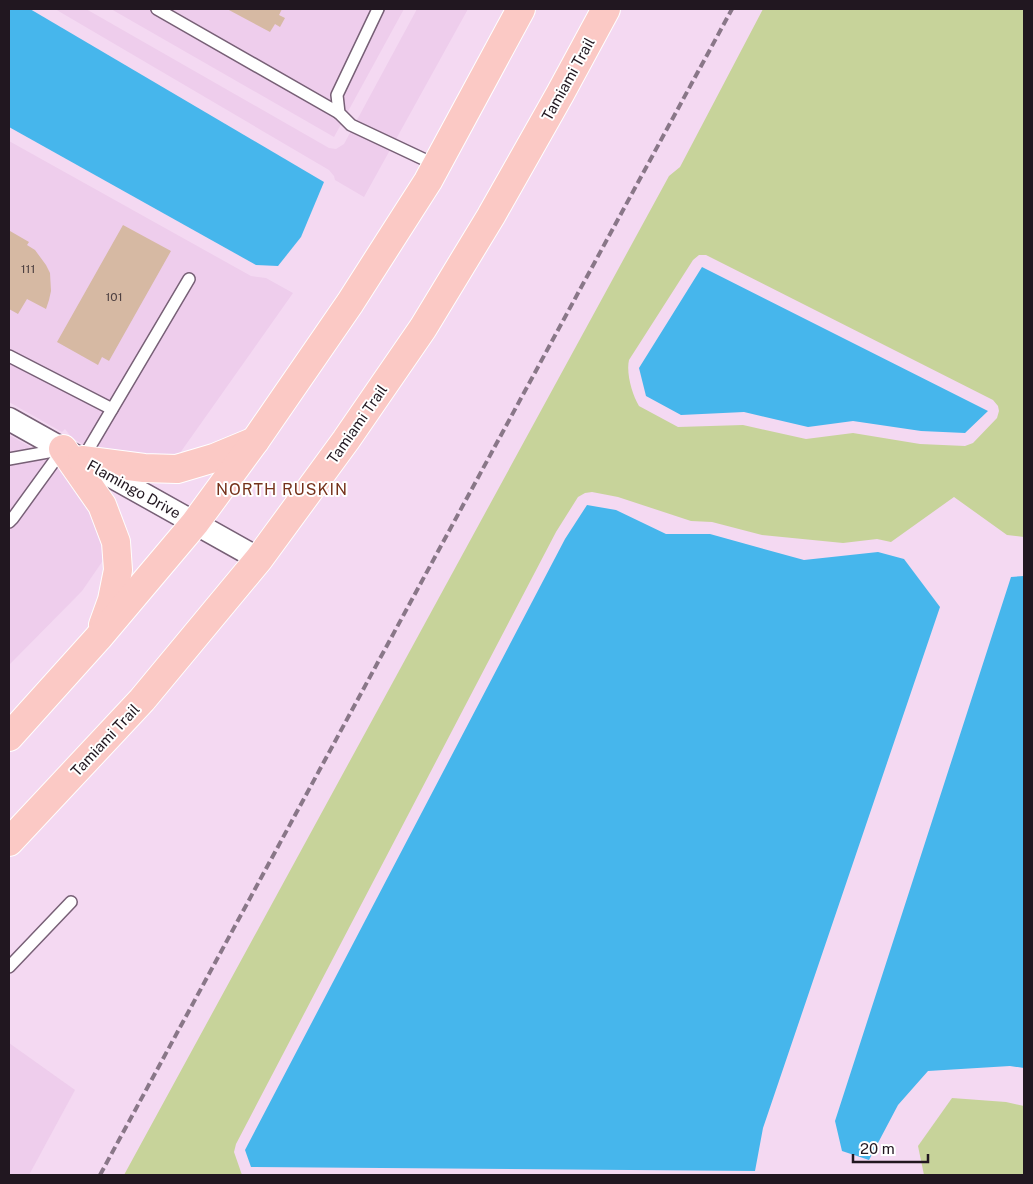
<svg xmlns="http://www.w3.org/2000/svg" width="1033" height="1184" viewBox="0 0 1033 1184" font-family="'Public Sans',sans-serif">
  <style>
    .built { fill: #eecdec }
    .green { fill: #c7d39a; fill-rule: evenodd }
    .water { fill: #46b6ec }
    .building { fill: #d6b9a3 }
    .lines { fill: none; stroke-linecap: round; stroke-linejoin: round }
    .lane-casing { stroke: #776076; stroke-width: 14 }
    .street-casing { stroke: #776076; stroke-width: 25 }
    .primary-casing { stroke: #fff; stroke-width: 30 }
    .lane { stroke: #fff; stroke-width: 11 }
    .street { stroke: #fff; stroke-width: 22 }
    .primary { stroke: #fbc9c5; stroke-width: 28 }
    .rail { stroke: #897788; stroke-width: 4; stroke-dasharray: 8 4; stroke-linecap: butt }
    .labels { text-anchor: middle; dominant-baseline: central; stroke-width: 4; stroke-linejoin: round; paint-order: stroke }
    .number-label { font-size: 12px; fill: #4e4041 }
    .street-label { font-size: 15px; fill: #211720; stroke: #fff }
    .neighbourhood-label { font-size: 16px; letter-spacing: 1px; fill: #75321b; stroke: #fff }
  </style>
  <rect width="100%" height="100%" fill="#f4d9f2"/>
  <g class="built">
    <path d="M55 9H86L329 148 336 149 344 144 417 9H468L364 197 335 180 334 176 329 170Z"/>
    <path d="M111 9H404L334 137Z"/>
    <path d="M9 141 251 276 266 278 293 293 180 453 175 454H144L86 446 72 438 65 429 62 432 9 402Z"/>
    <path d="M9 435 55 461 91 513 103 545 104 559 82 591 9 665Z"/>
    <path d="M9 1043 75 1090 29 1175H9Z"/>
  </g>
  <g class="green">
    <path d="M763 9H1024V537L1007 535 954 497 891 542 877 539 843 543 762 535 712 522 691 521 618 497 592 492 585 493 578 497 556 532 236 1144 234 1152 242 1175H124L669 176 680 167ZM699 255H706L993 400 998 406 999 411 997 418 973 443 965 446 920 444 853 433 806 439 743 425 678 427 639 406C632 394 626 373 629 360L693 260Z"/>
    <path d="M952 1098 1006 1102 1024 1106V1175H924L918 1146Z"/>
  </g>
  <g class="water">
    <path d="M9 9H30L324 182 301 237 278 266 256 265 9 127Z"/>
    <path d="M702 267 988 411 965 433 921 431 853 421 808 427 744 412 681 415 646 396 639 368Z"/>
    <path d="M587 505 616 510 666 534H710L804 560 878 552 904 559 940 607 763 1128 755 1171 251 1167 245 1150 565 539Z"/>
    <path d="M1024 576V1068L1010 1066 928 1071 898 1105 869 1160 842 1151 835 1121 1011 577Z"/>
  </g>
  <g class="building">
    <path d="M227 9H282L279 15 285 18 280 27 275 24 270 32Z"/>
    <path d="M123 225 171 251 109 361 102 357 98 365 57 342Z"/>
    <path d="M10 231 29 242 27 245 35 250 46 265 50 273 51 291 49 300 46 309 27 299 18 314 9 309Z"/>
  </g>
  <g class="lines">
    <g class="lane-casing">
      <g id="lane">
        <path d="M157 9 339 113"/>
        <path d="M378 9 337 95 339 113 351 125 436 165"/>
        <path d="M9 356 112 409"/>
        <path d="M9 459 59 450"/>
        <path d="M82 460 189 279"/>
        <path d="M9 522 13 518 63 449"/>
        <path d="M9 967 71 902"/>
      </g>
    </g>
    <g class="street-casing">
      <path id="street" d="M9 419 259 559"/>
    </g>
    <g class="primary-casing">
      <g id="primary">
        <path d="M63 449 102 505 116 542 118 570 112 600 103 625"/>
        <path d="M82 460 144 468 177 469 214 458 255 441"/>
        <path d="M9 737 98 638 195 523 255 441 350 303 428 181 521 9"/>
        <path d="M9 842 142 700 259 559 346 440 423 328 491 216 560 94 606 9"/>
      </g>
    </g>
    <use href="#lane" class="lane"/>
    <use href="#street" class="street"/>
    <use href="#primary" class="primary"/>
    <path class="rail" d="M100 1175 732 9"/>
  </g>
  <g class="labels">
    <g class="number-label">
      <text x="28" y="269">111</text>
      <text x="114" y="297">101</text>
    </g>
    <g class="street-label">
      <text transform="translate(568 79) rotate(-61)">Tamiami Trail</text>
      <text transform="translate(357 424) rotate(-55)">Tamiami Trail</text>
      <text transform="translate(134 489) rotate(29)">Flamingo Drive</text>
      <text transform="translate(105 740) rotate(-47)">Tamiami Trail</text>
    </g>
    <g class="neighbourhood-label">
      <text x="282" y="489">NORTH RUSKIN</text>
    </g>
  </g>
  <rect width="1033" height="1184" fill="none" stroke="#211720" stroke-width="20"/>
  <path d="M853 1154v8h75v-8" fill="none" stroke="#211720" stroke-width="2.5"/>
  <text x="860" y="1154" font-size="15" fill="#211720" stroke="#ffffff" stroke-width="4" paint-order="stroke">20 m</text>
</svg>
